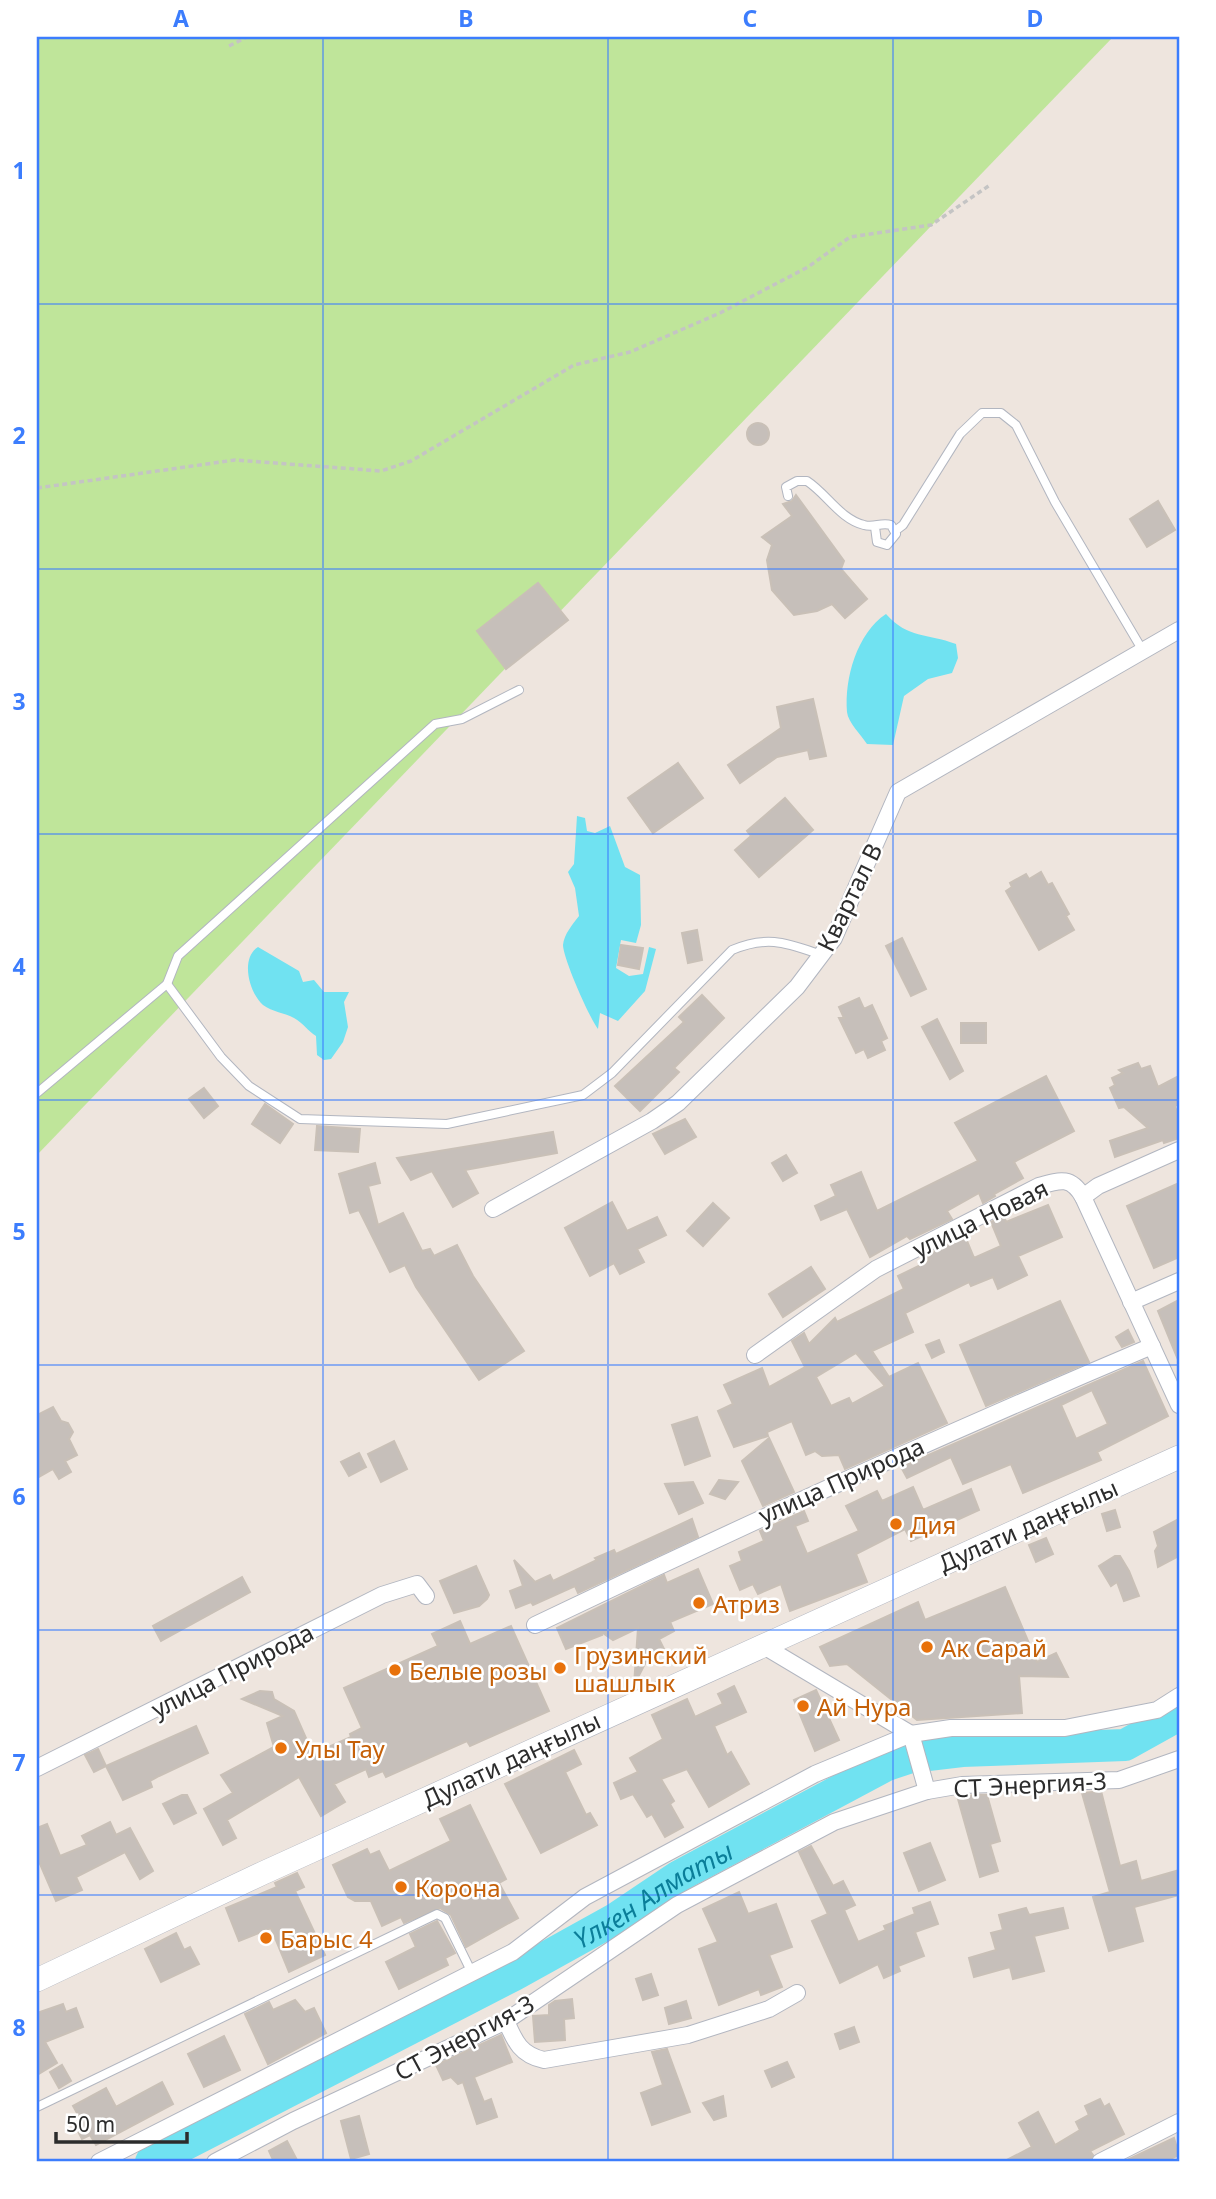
<svg xmlns="http://www.w3.org/2000/svg" width="1216" height="2199" viewBox="0 0 1216 2199" font-family="'Noto Sans',sans-serif">
  <style>
    .green { fill: #bfe59a }
    .water { fill: #70e2f1 }
    .lines { fill: none; stroke-linecap: round; stroke-linejoin: round }
    .river { stroke: #70e2f1; stroke-width: 32 }
    .building { fill: #c6bfba; stroke: #c9c0b7; stroke-width: 2; fill-rule: evenodd }
    .lane-casing { stroke: #b2b6c0; stroke-width: 10 }
    .street-casing { stroke: #b2b6c0; stroke-width: 18 }
    .secondary-casing { stroke: #b2b6c0; stroke-width: 24 }
    .path { stroke: #c4c4c4; stroke-width: 3.5; stroke-dasharray: 5 3.5; stroke-linecap: butt }
    .lane { stroke: #fff; stroke-width: 8 }
    .street { stroke: #fff; stroke-width: 16 }
    .secondary { stroke: #fff; stroke-width: 23 }
    .grid { fill: none; stroke: #3c7dfd; stroke-width: 2; stroke-opacity: 0.55 }
    .food-dot { fill: #e8710a; stroke: #fff; stroke-width: 2.5 }
    .labels { text-anchor: middle; dominant-baseline: central; stroke-width: 5; stroke-linejoin: round; paint-order: stroke }
    .street-label { font-size: 24px; fill: #2c2c2c; stroke: #fff }
    .food-label { font-size: 24px; fill: #c56008; stroke: #fff; text-anchor: start }
    .water-label { font-size: 26px; font-style: italic; fill: #0b7e99; stroke: #fff }
    .neatline { fill: none; stroke: #3c7dfd; stroke-width: 2.5 }
    .grid-label { font-size: 23px; text-anchor: middle; font-weight: bold; fill: #3c7dfd }
  </style>
  <rect width="100%" height="100%" fill="#eee5de"/>
  <path class="green" d="M37 37H1113L37 1155Z"/>
  <g class="water">
    <path d="M886 614C908 639 927 633 956 644L958 658 952 673 928 679 904 696 893 745 867 744C861 735 848 722 847 712 844 679 857 633 886 614Z"/>
    <path d="M577 816 585 818 587 831 595 833 610 826 625 867 640 875 641 925 636 943 621 940 616 968 629 976 643 974 649 947 656 949 645 991 618 1021 600 1013 598 1029C589 1017 563 958 563 945 564 934 573 924 579 916L575 888 568 872 574 864Z"/>
    <path d="M258 947 299 971 303 982 314 980 324 992H349L344 1002 348 1027 343 1042 331 1059 324 1060 317 1055 316 1036C308 1031 303 1023 294 1018 285 1013 272 1012 263 1005 249 993 240 958 258 947Z"/>
  </g>
  <g class="lines">
    <path class="river" id="s1" d="M151 2162 514 1975 615 1919 679 1876 887 1765 911 1757 962 1751 1125 1745 1179 1715"/>
  </g>
  <g class="building">
    <circle cx="758" cy="434" r="11"/>
    <path d="M796 495 844 561 841 569 867 599 845 618 832 604 817 611 794 615 772 590 767 560 772 545 762 537 792 516 783 504 792 501Z"/>
    <path d="M1158 501 1175 530 1147 547 1130 519Z"/>
    <path d="M538 583 568 620 506 669 477 631Z"/>
    <path d="M813 699 826 756 810 759 808 750 777 757 740 783 728 765 781 728 777 707Z"/>
    <path d="M678 763 703 798 653 833 628 798Z"/>
    <path d="M785 798 813 830 759 877 735 850 751 836 747 831Z"/>
    <path d="M1041 872 1048 885 1052 883 1069 914 1066 916 1074 930 1039 950 1006 891 1012 887 1010 883 1026 874 1029 879Z"/>
    <path d="M697 930 702 960 688 963 682 933Z"/>
    <path d="M902 938 926 989 911 996 886 946Z"/>
    <path d="M621 945 643 948 639 969 618 965Z"/>
    <path d="M702 995 724 1018 674 1068 679 1072 640 1111 615 1086 684 1022 679 1017Z"/>
    <path d="M859 998 864 1009 872 1005 887 1038 881 1041 885 1050 868 1058 864 1049 856 1053 839 1018H844L839 1007Z"/>
    <path d="M937 1019 963 1071 950 1079 922 1027Z"/>
    <rect x="961" y="1023" width="25" height="20"/>
    <path d="M1138 1063 1141 1069 1150 1066 1158 1087 1179 1076V1104L1175 1106 1179 1118V1138L1164 1143 1163 1140 1115 1157 1110 1141 1148 1128 1124 1107 1119 1108 1110 1088 1115 1085 1112 1078 1123 1073 1119 1070Z"/>
    <path d="M1046 1076 1074 1131 1014 1162 1023 1178 994 1194 995 1196 983 1203 979 1193 947 1211 952 1219 910 1239 907 1236 870 1257 847 1209 821 1220 815 1206 836 1196 831 1185 861 1172 877 1211 978 1161 955 1123Z"/>
    <path d="M204 1088 218 1106 204 1118 189 1099Z"/>
    <path d="M265 1104 293 1124 280 1143 252 1124Z"/>
    <path d="M685 1119 696 1137 665 1154 653 1134Z"/>
    <path d="M317 1126 360 1129 358 1152 315 1150Z"/>
    <path d="M553 1132 557 1153 465 1170 478 1193 453 1207 432 1171 411 1180 397 1158Z"/>
    <path d="M786 1155 797 1173 783 1181 772 1163Z"/>
    <path d="M375 1163 380 1183 368 1186 378 1225 403 1213 422 1251 430 1249 434 1256 457 1245 473 1276 524 1351 479 1380 416 1287 405 1265 390 1272 359 1210 350 1213 339 1174Z"/>
    <path d="M1179 1183V1257L1154 1268 1127 1206Z"/>
    <path d="M612 1202 627 1231 657 1217 666 1235 637 1249 644 1262 620 1274 614 1263 590 1276 565 1228Z"/>
    <path d="M713 1203 729 1218 703 1246 687 1231Z"/>
    <path d="M1048 1205 1062 1237 1018 1256 1027 1275 998 1289 993 1277 971 1286 969 1282 905 1313 913 1332 872 1351 889 1377 918 1363 947 1423 845 1469 839 1455 822 1456 815 1451 806 1455 792 1421 767 1432 768 1436 734 1447 718 1411 733 1404 724 1385 762 1368 769 1387 805 1367 792 1341 804 1333 809 1344 835 1318 837 1322 904 1289 898 1276 929 1261 926 1255 965 1236 974 1258 1001 1246 991 1222 1004 1216 1006 1222ZM856 1353 885 1386 852 1404 849 1398 831 1406 816 1377Z"/>
    <path d="M811 1267 825 1289 783 1317 769 1294Z"/>
    <path d="M1179 1300V1362L1158 1311Z"/>
    <path d="M1060 1301 1089 1362 986 1406 960 1345Z"/>
    <path d="M1128 1330 1134 1342 1122 1347 1116 1337Z"/>
    <path d="M939 1340 944 1352 932 1358 926 1345Z"/>
    <path d="M1143 1361 1168 1416 1097 1452 1101 1460 1023 1493 1011 1464 963 1484 951 1457 907 1478 901 1467ZM1092 1390 1108 1424 1076 1439 1061 1405Z"/>
    <path d="M53 1407 61 1421 68 1423 73 1432 69 1439 77 1455 65 1461 71 1472 59 1479 53 1469 37 1478V1415Z"/>
    <path d="M697 1417 710 1456 685 1465 672 1425Z"/>
    <path d="M769 1438 794 1492 763 1506 742 1461Z"/>
    <path d="M394 1441 407 1469 381 1482 368 1454Z"/>
    <path d="M359 1453 366 1467 349 1476 341 1462Z"/>
    <path d="M719 1480 738 1482 725 1499 710 1494Z"/>
    <path d="M693 1482 703 1503 679 1514 665 1484Z"/>
    <path d="M913 1487 923 1510 971 1489 979 1510 911 1541 905 1529 856 1554 867 1582 790 1611 781 1584 758 1594 753 1584 740 1590 730 1566 742 1561 739 1552 764 1541 760 1531 804 1511 808 1521 795 1526 807 1554 859 1531 846 1506 877 1491 882 1501Z"/>
    <path d="M1115 1510 1120 1527 1107 1531 1102 1514Z"/>
    <path d="M692 1519 698 1537 578 1593 575 1586 533 1605 531 1602 516 1608 510 1591 523 1586 514 1560 535 1582 550 1575 553 1581 597 1560 595 1558 614 1550 616 1554Z"/>
    <path d="M1179 1519V1556L1158 1567 1155 1551 1158 1546 1154 1532Z"/>
    <path d="M1046 1538 1053 1554 1036 1562 1029 1545Z"/>
    <path d="M1115 1556H1120L1129 1571 1139 1596 1124 1601 1117 1582 1111 1586 1099 1566Z"/>
    <path d="M476 1566 489 1595 487 1599 479 1606 454 1613 440 1581Z"/>
    <path d="M698 1569 713 1604 670 1622 674 1631 659 1639 664 1649 649 1656 634 1685 638 1628 613 1640 600 1631 602 1635 566 1649 557 1628 664 1575 667 1583Z"/>
    <path d="M242 1577 250 1592 161 1641 153 1626Z"/>
    <path d="M1005 1587 1037 1662 1056 1653 1068 1677 1019 1676 1022 1713 917 1720 847 1664 830 1666 820 1647 918 1602 925 1620Z"/>
    <path d="M460 1621 470 1644 511 1626 549 1711 470 1746 467 1741 386 1777 383 1771 369 1777 366 1769 334 1784 345 1802 321 1816 299 1777 227 1820 236 1838 223 1845 204 1809 233 1793 221 1775 274 1747 267 1723 283 1716 242 1699 260 1691 272 1692 274 1699 294 1711 313 1754 351 1737 350 1734 362 1728 344 1688 438 1646 432 1634Z"/>
    <path d="M734 1686 746 1712 714 1726 727 1755 731 1752 749 1784 709 1807 687 1769 661 1779 674 1801 670 1804 683 1827 665 1837 652 1814 647 1817 633 1794 621 1799 614 1783 638 1772 630 1758 663 1739 652 1715 687 1699 695 1717 723 1704 718 1694Z"/>
    <path d="M816 1690 839 1740 815 1751 794 1700Z"/>
    <path d="M196 1726 208 1753 159 1776 150 1781 152 1787 123 1800 106 1766Z"/>
    <path d="M98 1749 106 1766 94 1772 85 1755Z"/>
    <path d="M574 1750 581 1764 565 1772 586 1815 590 1813 597 1825 541 1853 505 1784Z"/>
    <path d="M1101 1791 1120 1866 1136 1861 1141 1881 1179 1870V1895L1134 1907 1143 1941 1109 1951 1093 1897 1110 1892 1082 1793Z"/>
    <path d="M182 1795H187L196 1813 174 1824 163 1804Z"/>
    <path d="M973 1795H987L1000 1841 990 1844 998 1871 980 1877 958 1799Z"/>
    <path d="M470 1805 506 1879 499 1883 518 1918 466 1947 451 1915 440 1908 404 1923 401 1917 382 1926 371 1901H355L348 1897 333 1865 367 1849 370 1855 379 1851 389 1871 451 1841 440 1819Z"/>
    <path d="M110 1822 116 1835 130 1828 153 1871 140 1879 125 1852 76 1877 82 1890 56 1901 37 1857V1828L47 1824 60 1856 87 1845 82 1836Z"/>
    <path d="M930 1843 945 1880 919 1891 904 1853Z"/>
    <path d="M811 1846 833 1886 843 1881 855 1905 844 1910 858 1942 886 1930 884 1926 915 1914 913 1908 930 1902 938 1924 915 1932 924 1956 898 1966 900 1971 884 1978 878 1964 840 1983 812 1921 828 1914 799 1852Z"/>
    <path d="M297 1873 304 1887 295 1891 325 1955 289 1972 271 1928 239 1941 226 1908 277 1887 275 1883Z"/>
    <path d="M739 1892 748 1914 776 1904 792 1947 769 1955 782 1987 761 1995 759 1989 719 2005 699 1949 718 1942 703 1909Z"/>
    <path d="M1026 1908 1029 1915 1063 1908 1068 1928 1034 1936 1044 1971 1013 1979 1010 1967 974 1977 969 1958 996 1950 991 1933 1003 1930 999 1915Z"/>
    <path d="M437 1921 455 1953 445 1958 448 1965 399 1989 386 1962 416 1947 410 1934Z"/>
    <path d="M176 1933 184 1950 190 1947 199 1964 161 1982 145 1949Z"/>
    <path d="M651 1974 658 1995 643 2000 636 1979Z"/>
    <path d="M572 1999 574 2018 564 2019 565 2040 535 2042 533 2016 549 2015V2005L555 2001Z"/>
    <path d="M295 2000 305 2012 314 2008 326 2033 268 2064 245 2014 269 2002 273 2010Z"/>
    <path d="M686 2001 691 2018 669 2024 665 2008Z"/>
    <path d="M63 2004 66 2012 76 2008 83 2027 45 2042 57 2063 37 2075V2013Z"/>
    <path d="M854 2027 859 2042 840 2049 835 2034Z"/>
    <path d="M501 2035 512 2062 474 2077 484 2102 491 2099 497 2117 477 2124 463 2082 458 2084 451 2077 443 2080 436 2065Z"/>
    <path d="M224 2036 240 2070 204 2087 188 2054Z"/>
    <path d="M667 2049 690 2112 652 2125 641 2093 663 2085 652 2052Z"/>
    <path d="M787 2062 794 2077 772 2087 765 2071Z"/>
    <path d="M62 2065 71 2081 59 2088 50 2072Z"/>
    <path d="M162 2082 173 2104 96 2145 90 2135 82 2139 74 2124 81 2120 73 2106 106 2088 116 2107Z"/>
    <path d="M723 2096 726 2116 714 2120 703 2103Z"/>
    <path d="M1100 2099 1104 2107 1109 2104 1124 2134 1090 2151 1093 2155 1090 2160 1003 2162 1032 2147 1019 2123 1038 2112 1055 2145 1080 2130 1076 2122 1089 2115 1085 2106Z"/>
    <path d="M359 2116 369 2154 351 2159 341 2121Z"/>
    <path d="M1174 2138 1179 2155 1164 2162H1123Z"/>
    <path d="M287 2141 298 2162H274L269 2151Z"/>
  </g>
  <g class="lines">
    <g class="lane-casing">
      <g id="lane">
        <path d="M788 496 786 487 797 481H807C827 494 840 519 864 525 874 528 881 522 891 525L896 534 887 545 877 542 875 527"/>
        <path d="M895 531 903 525 960 434 982 413H1001L1016 425 1055 502 1143 651"/>
        <path d="M167 984 221 1057 249 1086 300 1119 447 1124 583 1095 612 1073 732 950C768 935 786 943 822 955"/>
        <path d="M37 1093 167 984 178 956 435 724 462 719 519 690"/>
        <path d="M37 2107 437 1914 445 1918 472 1973"/>
      </g>
    </g>
    <g class="street-casing">
      <g id="street">
        <path d="M1083 1197 1098 1186 1179 1150"/>
        <path d="M493 1209 652 1121 678 1103 797 987 834 938 898 792 1179 630"/>
        <path d="M1131 1302 1179 1281"/>
        <path d="M755 1355 876 1269 1039 1186C1060 1180 1071 1176 1083 1197L1179 1405"/>
        <path d="M535 1625C739 1527 944 1434 1152 1346"/>
        <path d="M762 1645 911 1734 927 1791"/>
        <path d="M37 1768 382 1595 417 1584 426 1596"/>
        <path d="M506 2021C515 2042 521 2055 544 2060L688 2035 769 2009 797 1993"/>
        <path d="M99 2162 513 1952 585 1897 815 1774 911 1734 951 1728H1065L1157 1710 1179 1696"/>
        <path d="M215 2162 293 2121 506 2021 677 1905 834 1822 927 1791 962 1785 1119 1780 1179 1759"/>
        <path d="M1100 2162 1179 2122"/>
      </g>
    </g>
    <g class="secondary-casing">
      <path id="secondary" d="M37 1980 263 1873 1179 1457"/>
    </g>
    <g class="path">
      <path d="M229 46 247 37"/>
      <path d="M37 488 235 460 381 471 411 461 574 365 630 352 720 313 808 267 850 237 931 225 990 185"/>
    </g>
    <use href="#lane" class="lane"/>
    <use href="#street" class="street"/>
    <use href="#secondary" class="secondary"/>
  </g>
  <path class="grid" d="M323 37V2162M608 37V2162M893 37V2162M37 304H1179M37 569H1179M37 834H1179M37 1100H1179M37 1365H1179M37 1630H1179M37 1895H1179"/>
  <g class="food-dot">
    <circle cx="896" cy="1524" r="7"/>
    <circle cx="699" cy="1603" r="7"/>
    <circle cx="927" cy="1647" r="7"/>
    <circle cx="560" cy="1668" r="7"/>
    <circle cx="395" cy="1670" r="7"/>
    <circle cx="803" cy="1706" r="7"/>
    <circle cx="281" cy="1748" r="7"/>
    <circle cx="401" cy="1887" r="7"/>
    <circle cx="266" cy="1938" r="7"/>
  </g>
  <g class="labels">
    <g class="street-label">
      <text transform="translate(849 897) rotate(-64)">Квартал В</text>
      <text transform="translate(980 1218) rotate(-26)">улица Новая</text>
      <text transform="translate(841 1480) rotate(-24)">улица Природа</text>
      <text transform="translate(1028 1525) rotate(-24)">Дулати даңғылы</text>
      <text transform="translate(232 1670) rotate(-27)">улица Природа</text>
      <text transform="translate(511 1759) rotate(-25)">Дулати даңғылы</text>
      <text transform="translate(1030 1784) rotate(-3)">СТ Энергия-3</text>
      <text transform="translate(464 2037) rotate(-28)">СТ Энергия-3</text>
    </g>
    <g class="food-label">
      <text x="910" y="1524">Дия</text>
      <text x="713" y="1603">Атриз</text>
      <text x="941" y="1647">Ак Сарай</text>
      <text x="574" y="1654">Грузинский<tspan x="574" dy="28">шашлык</tspan></text>
      <text x="409" y="1670">Белые розы</text>
      <text x="817" y="1706">Ай Нура</text>
      <text x="295" y="1748">Улы Тау</text>
      <text x="415" y="1887">Корона</text>
      <text x="280" y="1938">Барыс 4</text>
    </g>
    <g class="water-label">
      <text stroke="none"><textPath href="#s1" startOffset="569">Үлкен Алматы</textPath></text>
    </g>
  </g>
  <rect width="1216" height="2199" fill="none" stroke="#ffffff" stroke-width="77"/>
  <path d="M56 2132v10h131v-10" fill="none" stroke="#2c2c2c" stroke-width="3.5"/>
  <text x="66" y="2132" font-size="21" fill="#2c2c2c" stroke="#ffffff" stroke-width="5" paint-order="stroke">50 m</text>
  <rect x="38" y="38" width="1140" height="2122" class="neatline"/>
  <g class="grid-label">
    <text x="181" y="27">A</text>
    <text x="466" y="27">B</text>
    <text x="750" y="27">C</text>
    <text x="1035" y="27">D</text>
    <text x="19" y="179">1</text>
    <text x="19" y="444">2</text>
    <text x="19" y="710">3</text>
    <text x="19" y="975">4</text>
    <text x="19" y="1240">5</text>
    <text x="19" y="1505">6</text>
    <text x="19" y="1771">7</text>
    <text x="19" y="2036">8</text>
  </g>
</svg>
